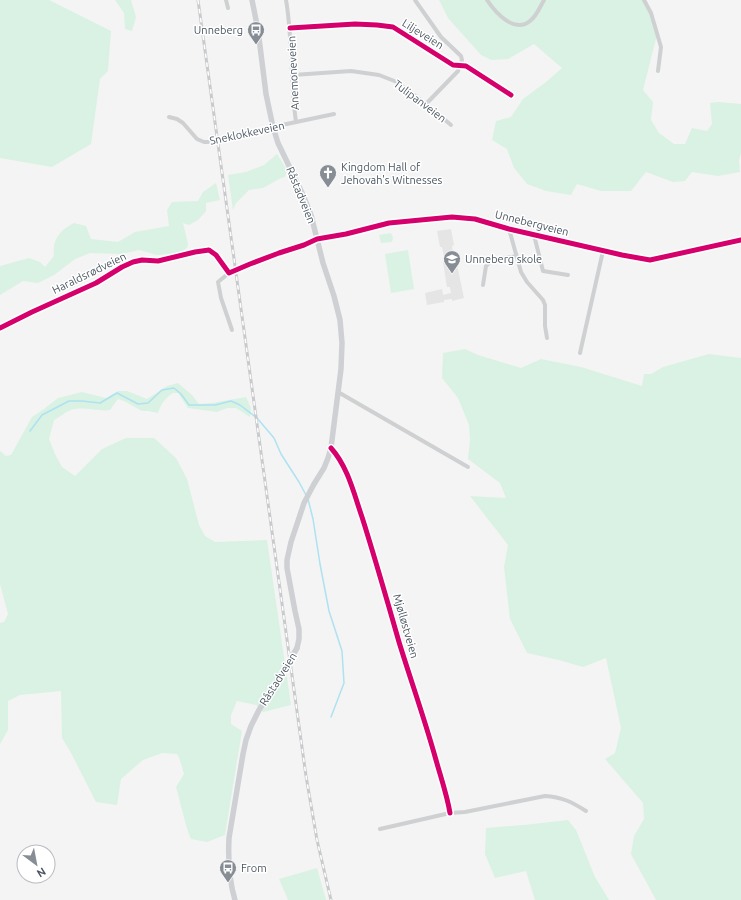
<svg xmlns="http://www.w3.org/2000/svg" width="741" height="900" viewBox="0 0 741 900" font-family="Ubuntu,sans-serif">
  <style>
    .education { fill: #e6e5e6 }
    .green { fill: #d9f2e3 }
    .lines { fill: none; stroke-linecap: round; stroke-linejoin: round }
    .stream { stroke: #aee2f0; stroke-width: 1.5 }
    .street { stroke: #ced0d2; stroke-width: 4 }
    .secondary { stroke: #ced0d4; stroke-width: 5.5 }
    .rail-casing { stroke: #c9cacc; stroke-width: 3 }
    .rail { stroke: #fff; stroke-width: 1.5; stroke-dasharray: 4.5; stroke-linecap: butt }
    .secondary-bridge { stroke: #ced0d4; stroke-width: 5.5 }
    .cycleway-casing { stroke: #fff; stroke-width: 8 }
    .cycleway { stroke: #d6006c; stroke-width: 5 }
    .labels { text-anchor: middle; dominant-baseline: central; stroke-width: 3; stroke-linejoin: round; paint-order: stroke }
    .poi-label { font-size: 11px; fill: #4a5661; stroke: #fff; text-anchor: start }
    .street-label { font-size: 11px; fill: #4a5661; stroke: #fff }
  </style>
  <rect width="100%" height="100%" fill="#f4f4f4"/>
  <path class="education" d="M451 229 454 245 452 246 454 260H456L464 298 452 301V299L444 300V302L427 305 425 293 442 289 443 295 451 293 450 287H447L443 262H445L442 247H440L437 231Z"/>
  <g class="green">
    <path d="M0 0H49L111 31 108 71 100 79 91 144 52 167 0 158Z"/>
    <path d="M115 0H131L136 17 132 31 125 29 124 13Z"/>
    <path d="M439 0H645L658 31 643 90 653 102 651 120 659 133 674 144H685L692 128 707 131 712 124 710 103 718 102 741 104V152L739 161 740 172 718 176 692 172 685 181 673 182 646 172 631 191H601L577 184 571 195 546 191 527 184 514 168 507 149 492 140 496 121 511 117 523 99 546 82 562 68 534 44 508 59 491 60 481 55 448 18Z"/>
    <path d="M277 154 287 170 285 177 281 178 263 188 249 190 236 203 233 210 228 175 246 172 264 165Z"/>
    <path d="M216 183 220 200 206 203V211L198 220 189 225 183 223 188 244 187 248 180 253 157 255 139 250 122 254 90 253 75 259 54 275 38 283 23 281 0 295V266L29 258 40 262 45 267 54 256C52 239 60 230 74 223L86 226 91 239 118 242 135 232 169 226 167 210 172 202 198 201 203 192Z"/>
    <path d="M391 233 393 238 392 242 381 243 379 235Z"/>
    <path d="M408 250 414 289 391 293 385 254Z"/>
    <path d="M465 349 478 355 521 368 541 359 581 367 642 386 644 374H651L663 367 709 354 741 358V900H656L631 854 634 836 644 819 643 803 605 759 615 753 621 728 606 658 583 667 559 660 527 653 510 619 504 567 508 545 470 496 506 498 500 483 468 459 470 440 469 425 458 398 442 378 443 353Z"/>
    <path d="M178 383 192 395 199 404 212 403 246 397 251 408 250 417 236 408H227L217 412 188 408 178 393H173C165 398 161 404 158 413L148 411H142L124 401 118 399 110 410C98 412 84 406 71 410 65 412 60 417 54 420L49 439 55 454 62 467 75 476 102 449 126 438H154L176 458 187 479 199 525 205 536 215 542 267 540 291 705 263 712 256 705 237 701 231 715V724L242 731 225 835 207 842 191 839C187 830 185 822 183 813 180 804 179 796 176 787L184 774 180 760 177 754 162 753 143 760 121 779 117 805 96 802 70 751 62 738 61 691 20 695 8 701V730L0 744V623L4 622 8 614 0 584V449V451L6 456 11 455 32 417 44 409 58 398 82 392 106 398 118 391H127L147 399 167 386Z"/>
    <path d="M568 820 576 830 595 877 609 900H535L526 871 495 878 485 854 486 828 524 825Z"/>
    <path d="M317 868 326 900H288L279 879Z"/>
  </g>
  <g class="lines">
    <g class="stream">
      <path d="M30 431 42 415 69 401H82L100 403 117 393 138 404 148 403 162 390 174 388 181 394 189 405H215L231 401 240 405 257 418 274 438 281 454 299 482 306 495"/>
      <path d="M308 499 313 519 320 564 329 611 342 651 344 683 331 717"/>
    </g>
    <g class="street">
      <path d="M226 0 228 8"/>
      <path d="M286 0C293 40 290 82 296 122"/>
      <path d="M415 0 441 37 461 56 462 60 458 71 426 104"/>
      <path d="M487 0C495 12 514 34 530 21 536 17 540 7 544 0"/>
      <path d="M644 0 651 13 661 47 658 71"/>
      <path d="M290 28 355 24 377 25 393 27 453 65 466 66 511 95"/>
      <path d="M293 75 351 71 379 75 397 82 426 104 451 125"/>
      <path d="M169 117 177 119 183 123 197 139 204 142H209L236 137 282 125 334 114"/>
      <path d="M509 229 521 272 527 282 543 300 545 305V326L547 338"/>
      <path d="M534 235 543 271 568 275"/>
      <path d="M229 273 218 282 221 298 232 330"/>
      <path d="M483 285 486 266 492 260 517 256"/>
      <path d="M0 328 32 312 96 283 122 267 133 262 142 260 158 261 195 252 209 250 216 255 229 273 250 264 279 253 304 245 317 239 346 234 389 223 452 217 475 219 509 229 622 255 650 260 741 240"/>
      <path d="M580 353 603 251"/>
      <path d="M338 392 468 467"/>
      <path d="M331 448C348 467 354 494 362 517 375 558 387 600 399 642 411 681 425 720 436 760 441 778 447 795 450 813"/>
      <path d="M380 829 450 813 465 812 545 796C562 797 572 802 586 811"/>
    </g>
    <g class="secondary">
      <path d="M252 0 258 30 266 94 273 127 278 143 303 195 311 215 323 263 334 296 340 320 342 343 341 369 331 448 328 458 324 468 314 484 304 503 291 542 287 560V568L295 611 299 629V639L297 648"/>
      <path d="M235 900C229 880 228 859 229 838L243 754 246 740 251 726 259 710 283 672"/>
    </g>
    <g class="rail-casing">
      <path id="rail" d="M198 0 306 776 317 840 331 900"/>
    </g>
    <use href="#rail" class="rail"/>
    <path class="secondary-bridge" d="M283 672 297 648"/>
    <g class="cycleway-casing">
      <g id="cycleway">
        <path d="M290 28 355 24 377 25 393 27 453 65 466 66 511 95"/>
        <path d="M0 328 32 312 96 283 122 267 133 262 142 260 158 261 195 252 209 250 216 255 229 273 250 264 279 253 304 245 317 239 346 234 389 223 452 217 475 219 509 229 622 255 650 260 741 240"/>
        <path d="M331 448C348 467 354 494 362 517 375 558 387 600 399 642 411 681 425 720 436 760 441 778 447 795 450 813"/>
      </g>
    </g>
    <use href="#cycleway" class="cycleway"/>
  </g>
  <defs>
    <g id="bus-pin" transform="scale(0.9)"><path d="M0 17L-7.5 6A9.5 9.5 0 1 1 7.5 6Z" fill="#868d94" stroke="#fff"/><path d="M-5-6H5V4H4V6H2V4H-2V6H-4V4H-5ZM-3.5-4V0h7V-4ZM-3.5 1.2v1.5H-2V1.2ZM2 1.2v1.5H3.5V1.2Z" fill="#fff"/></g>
    <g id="church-pin" transform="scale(0.9)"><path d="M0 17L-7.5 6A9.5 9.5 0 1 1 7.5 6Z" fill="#868d94" stroke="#fff"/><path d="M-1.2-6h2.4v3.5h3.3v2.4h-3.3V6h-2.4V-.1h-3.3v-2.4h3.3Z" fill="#fff"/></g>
    <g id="school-pin" transform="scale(0.9)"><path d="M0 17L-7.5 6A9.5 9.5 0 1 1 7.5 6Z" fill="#868d94" stroke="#fff"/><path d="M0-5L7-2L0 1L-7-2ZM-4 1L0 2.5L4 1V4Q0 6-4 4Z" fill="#fff"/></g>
  </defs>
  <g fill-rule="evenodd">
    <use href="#bus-pin" x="256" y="30"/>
    <use href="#church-pin" x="328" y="173"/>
    <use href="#school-pin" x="452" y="259"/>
    <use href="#bus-pin" x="228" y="868"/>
  </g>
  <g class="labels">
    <g class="poi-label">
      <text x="243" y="30" text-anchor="end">Unneberg</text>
      <text x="341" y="167">Kingdom Hall of<tspan x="341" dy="13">Jehovah's Witnesses</tspan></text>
      <text x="465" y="259">Unneberg skole</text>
      <text x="241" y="868">From</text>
    </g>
    <g class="street-label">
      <text transform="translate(423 34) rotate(32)">Liljeveien</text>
      <text transform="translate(293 73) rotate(-93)">Anemoneveien</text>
      <text transform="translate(420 101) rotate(37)">Tulipanveien</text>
      <text transform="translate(247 133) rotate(-12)">Sneklokkeveien</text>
      <text transform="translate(301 195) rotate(68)">Råstadveien</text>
      <text transform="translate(532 223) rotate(14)">Unnebergveien</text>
      <text transform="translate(89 273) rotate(-26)">Haraldsrødveien</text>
      <text transform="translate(406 626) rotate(74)">Mjølløstveien</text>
      <text transform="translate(278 679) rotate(-58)">Råstadveien</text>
    </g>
  </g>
  <g transform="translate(36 864) rotate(148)"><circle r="19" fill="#ffffff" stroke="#b7bbc0"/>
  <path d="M0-3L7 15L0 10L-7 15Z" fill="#868d94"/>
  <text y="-6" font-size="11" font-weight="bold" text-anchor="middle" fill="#4a5661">N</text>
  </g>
</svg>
